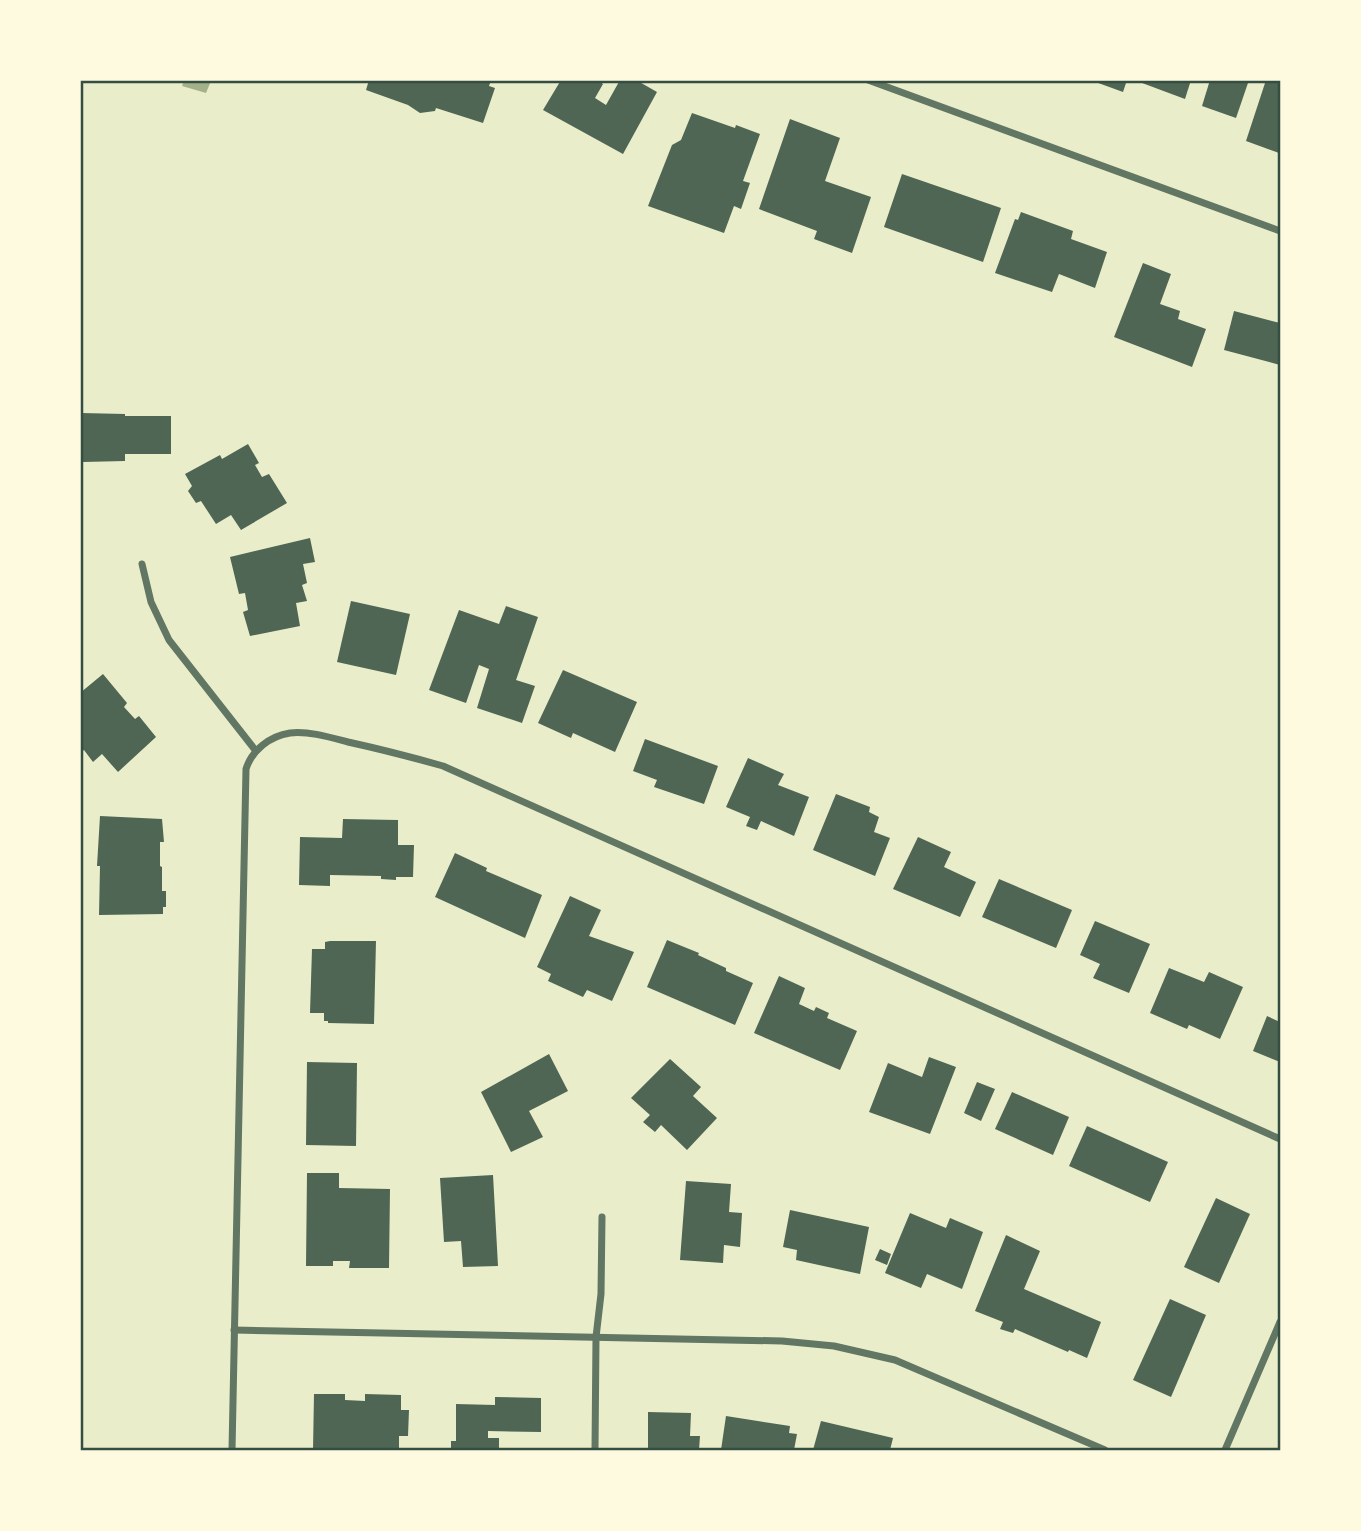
<svg xmlns="http://www.w3.org/2000/svg" width="1361" height="1531" viewBox="0 0 1361 1531" font-family="'Golos Text',sans-serif">
  <style>
    .water { fill: #a3b18a }
    .building { fill: #4f6655 }
    .lines { fill: none; stroke-linecap: round; stroke-linejoin: round }
    .minor { stroke: #617663; stroke-width: 7 }
    .neatline { fill: none; stroke: #344e41; stroke-width: 2.5 }
  </style>
  <rect width="100%" height="100%" fill="#e9edc9"/>
  <path class="water" d="M184 81V80L211 81 206 93 182 86Z"/>
  <g class="building">
    <path d="M369 80H491L489 86 495 88 483 123 436 108 435 111 420 113 408 105 366 90Z"/>
    <path d="M561 80H598L603 84 595 98 606 105 620 80H636L657 92 623 154 543 110Z"/>
    <path d="M1090 80H1127L1123 92Z"/>
    <path d="M1134 80H1191L1185 99Z"/>
    <path d="M1210 80H1249L1236 118 1202 106Z"/>
    <path d="M1266 80H1280L1279 153 1246 141Z"/>
    <path d="M692 113 735 128 736 125 760 134 743 181 750 183 741 209 734 206 724 233 648 206 672 145 681 140Z"/>
    <path d="M790 119 840 138 825 181 871 197 852 253 814 239 817 231 759 209Z"/>
    <path d="M902 174 1001 208 983 262 884 227Z"/>
    <path d="M1021 212 1073 231 1071 239 1107 252 1095 288 1059 274 1052 292 995 273 1015 219 1018 220Z"/>
    <path d="M1143 263 1171 274 1160 304 1180 311 1178 319 1206 329 1192 367 1114 337Z"/>
    <path d="M1234 311 1280 323V365L1224 350Z"/>
    <path d="M81 413 125 414V416H171V454H125V461L83 462Z"/>
    <path d="M248 444 259 463 255 465 262 477 269 474 287 503 241 530 231 515 216 524 201 501 196 503 188 491 192 486 185 474 220 455 222 459Z"/>
    <path d="M310 538 315 562 303 564 307 583 302 585 307 601 296 603 300 626 250 636 243 612 248 610 245 593 239 594 230 557Z"/>
    <path d="M351 601 410 614 396 675 337 662Z"/>
    <path d="M506 606 538 617 516 680 535 686 522 723 477 708 489 669 479 665 466 703 429 690 459 610 499 624Z"/>
    <path d="M563 670 637 702 615 752 573 733 571 738 538 723Z"/>
    <path d="M103 674 127 703 124 707 135 719 139 716 156 737 118 772 102 754 93 762 84 750 80 753V693Z"/>
    <path d="M645 739 718 766 704 804 654 787 657 780 633 771Z"/>
    <path d="M748 758 784 774 778 785 809 797 794 836 761 821 757 830 746 826 750 817 726 807Z"/>
    <path d="M836 794 870 807 869 812 879 817 874 832 890 838 875 876 813 850Z"/>
    <path d="M100 816 162 819 164 842H160V866L162 867V891H166V907H163V914L99 915 100 866H97Z"/>
    <path d="M343 819 398 820V845H414L413 877H396V880L381 879V876L330 875V886L299 885 300 837 342 838Z"/>
    <path d="M918 837 951 852 944 867 976 882 960 917 893 889Z"/>
    <path d="M455 853 487 868 486 871 542 895 525 938 435 897Z"/>
    <path d="M999 879 1072 910 1056 948 982 917Z"/>
    <path d="M570 896 601 910 589 936 634 952 612 1001 587 990 583 997 548 981 551 974 537 967Z"/>
    <path d="M1095 921 1150 944 1129 993 1093 978 1100 964 1080 955Z"/>
    <path d="M667 940 699 953 698 955 726 968V971L753 983 735 1025 647 987Z"/>
    <path d="M330 941H376L374 1024 328 1023V1021H324V1013H310L312 949H325V942Z"/>
    <path d="M1169 968 1204 982 1209 972 1243 987 1220 1039 1189 1025 1187 1029 1150 1013Z"/>
    <path d="M779 976 805 988 799 1004 814 1011 816 1007 829 1013 827 1018 857 1031 840 1070 754 1033Z"/>
    <path d="M1267 1016 1280 1022V1062L1253 1051Z"/>
    <path d="M549 1054 568 1091 529 1111 543 1137 511 1152 481 1092Z"/>
    <path d="M929 1057 956 1067 930 1134 869 1112 888 1063 922 1077Z"/>
    <path d="M670 1059 701 1087 693 1096 717 1118 687 1150 661 1125 655 1132 643 1122 650 1115 631 1098Z"/>
    <path d="M307 1062 357 1063 356 1146 306 1145Z"/>
    <path d="M977 1082 995 1089 981 1121 964 1113Z"/>
    <path d="M1012 1092 1069 1117 1053 1155 995 1129Z"/>
    <path d="M1087 1126 1168 1162 1150 1202 1069 1166Z"/>
    <path d="M307 1173H339V1188L390 1189 389 1268H349L350 1261H333V1266H306Z"/>
    <path d="M493 1175 498 1266 463 1267 461 1241 444 1242 440 1178Z"/>
    <path d="M686 1181 731 1184 729 1212 742 1213 740 1247 724 1245 723 1263 680 1260Z"/>
    <path d="M1216 1198 1250 1214 1219 1283 1184 1267Z"/>
    <path d="M790 1210 869 1227 860 1274 796 1260 797 1250 783 1247Z"/>
    <path d="M910 1213 946 1228 950 1218 983 1232 962 1289 927 1274 921 1288 885 1273Z"/>
    <path d="M1006 1235 1040 1251 1024 1289 1101 1322 1087 1358 1069 1350 1068 1352 1015 1329 1013 1333 1000 1329 1003 1322 975 1311Z"/>
    <path d="M880 1249 891 1254 887 1265 875 1260Z"/>
    <path d="M1170 1299 1206 1315 1171 1397 1133 1380Z"/>
    <path d="M314 1394H345V1400L365 1401V1394L401 1395V1410H409L408 1436H399V1450H313Z"/>
    <path d="M495 1397 541 1398V1432L488 1431V1438H499V1450H451V1441H456V1404L495 1405Z"/>
    <path d="M648 1412 691 1413 690 1436H700L699 1450H648Z"/>
    <path d="M726 1416 790 1426 789 1433 797 1434 794 1450H721Z"/>
    <path d="M821 1421 893 1438 890 1450H813Z"/>
  </g>
  <g class="lines">
    <g class="minor">
      <path d="M868 80 1280 231"/>
      <path d="M142 564 151 602 169 640 256 751"/>
      <path d="M234 1330 782 1341 834 1346 895 1360 1105 1450"/>
      <path d="M232 1450 246 769C252 750 270 736 290 733 309 731 329 737 348 742 380 749 411 757 443 766L1280 1139"/>
      <path d="M595 1450 596 1337 601 1294 602 1217"/>
      <path d="M1225 1450 1280 1322"/>
    </g>
  </g>
  <rect width="1361" height="1531" fill="none" stroke="#fefae0" stroke-width="164"/>
  <rect x="82" y="82" width="1197" height="1367" class="neatline"/>
</svg>
